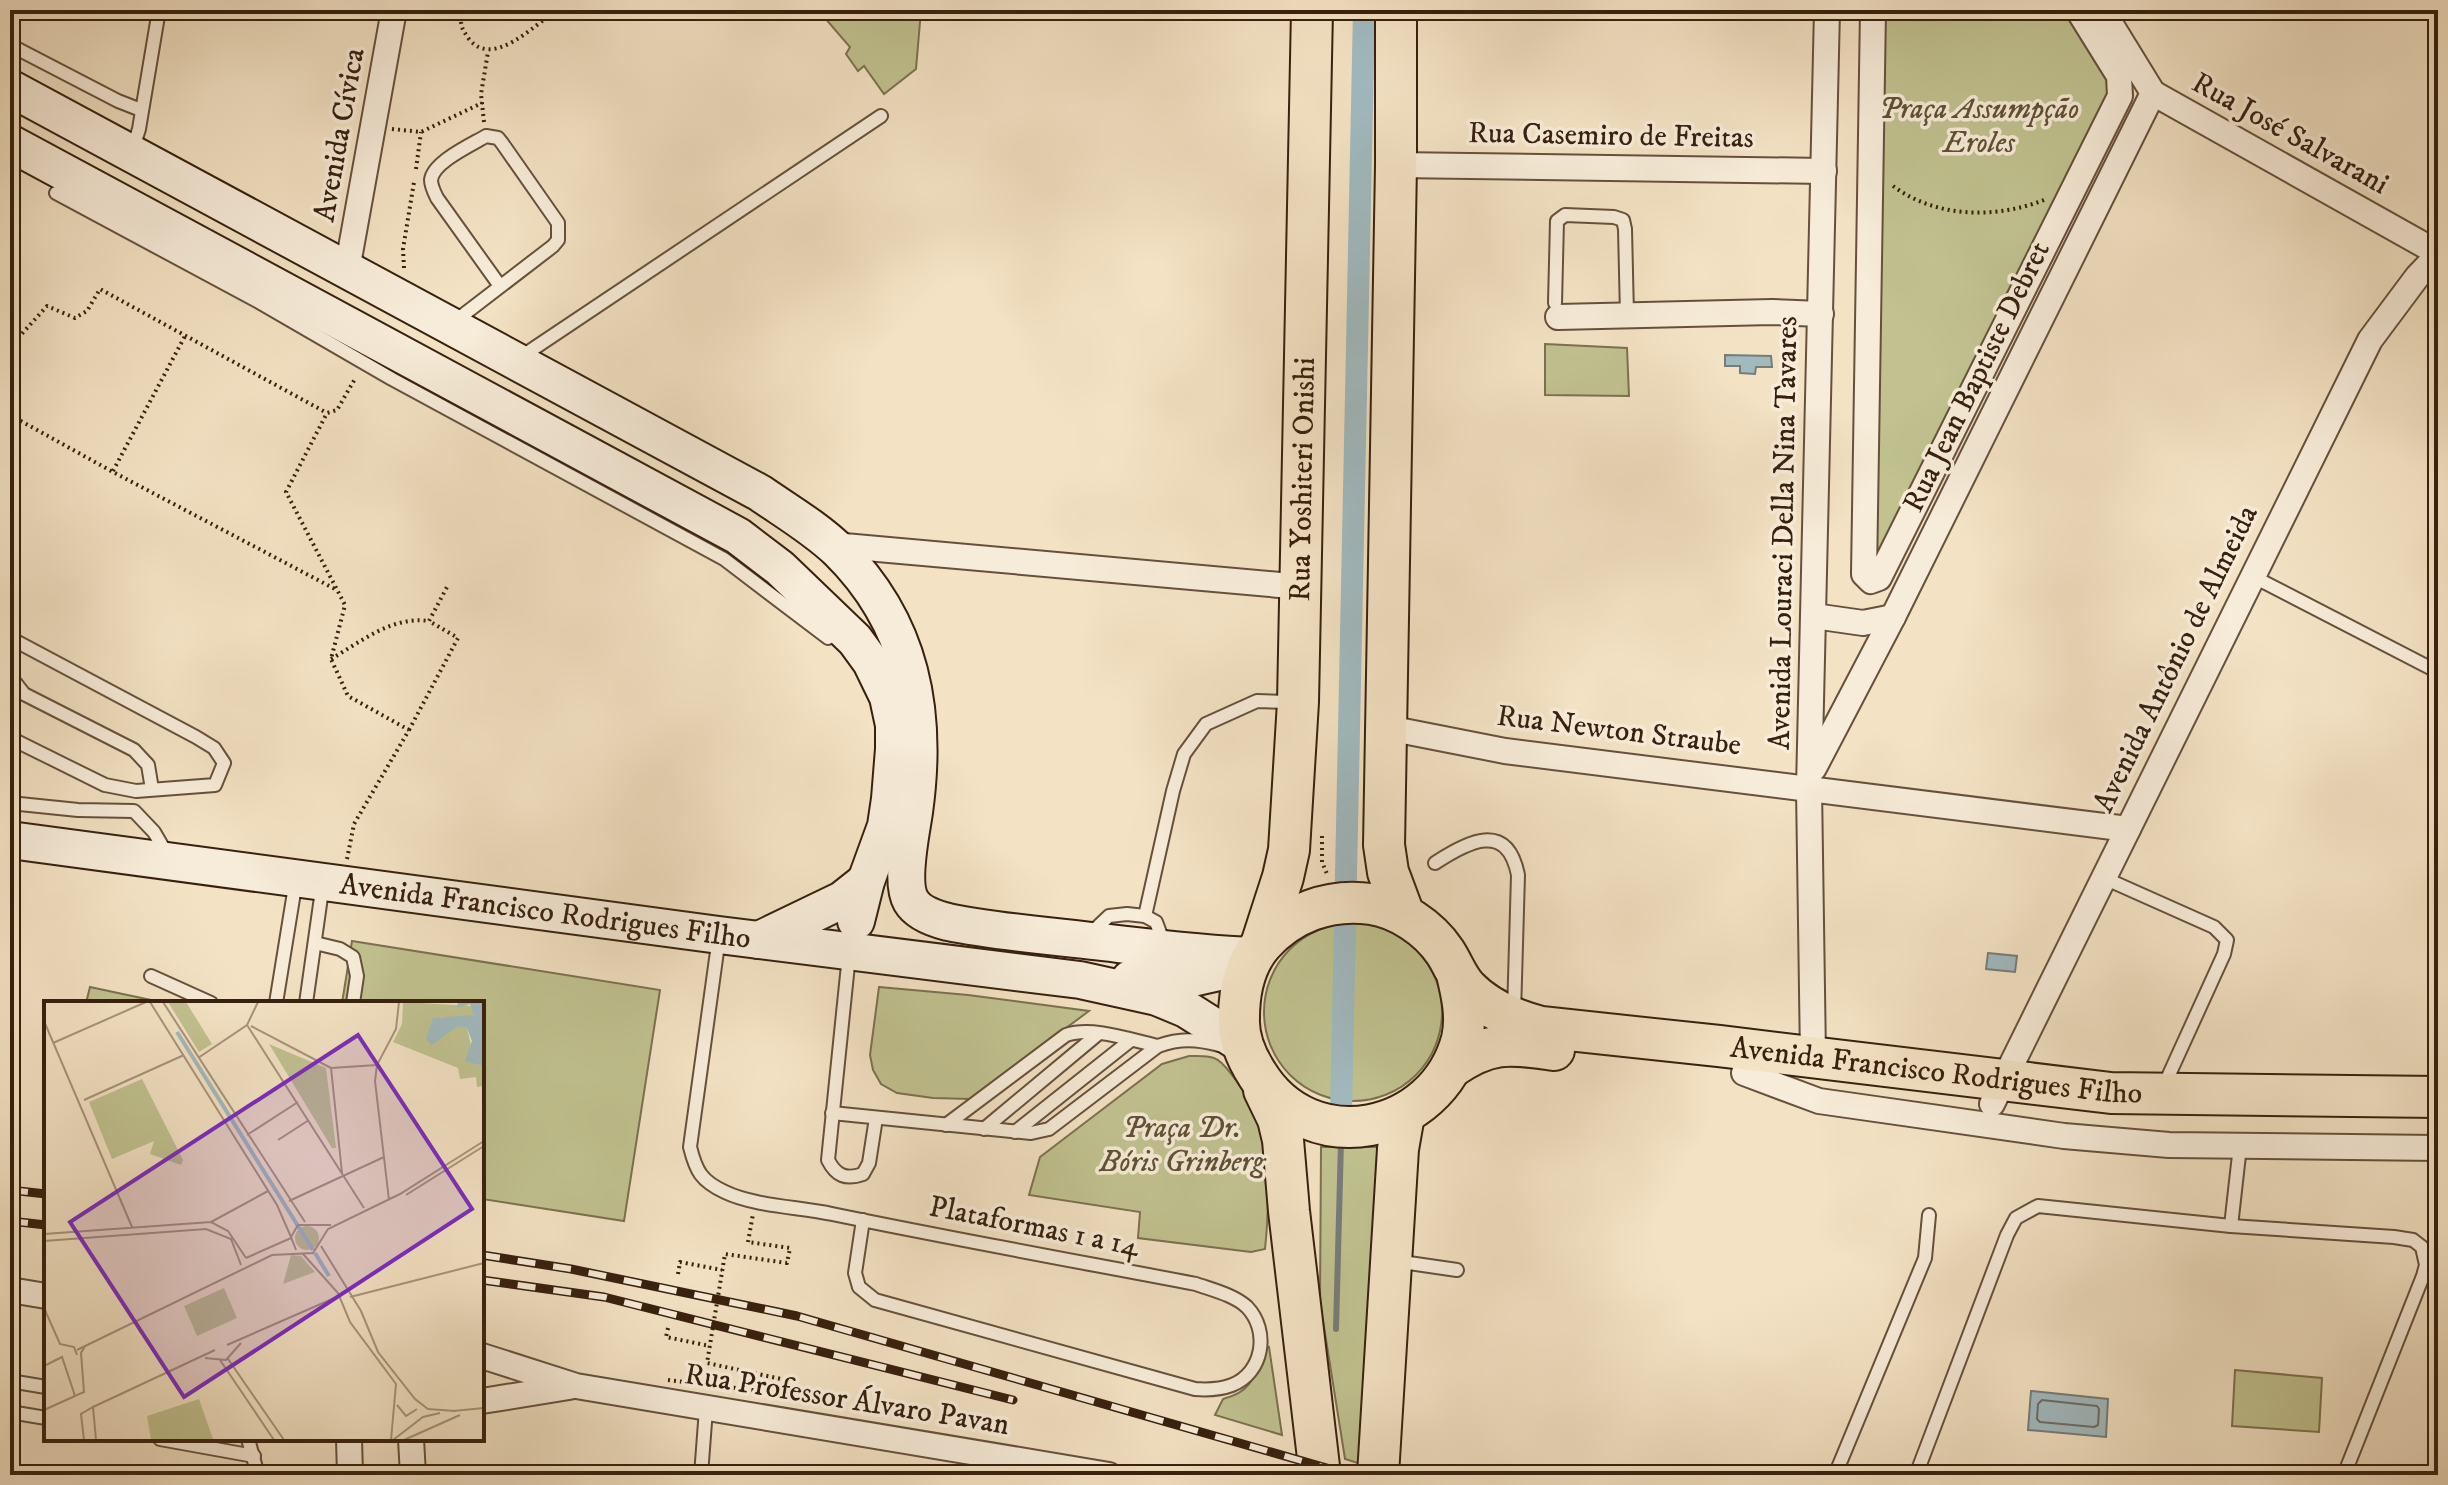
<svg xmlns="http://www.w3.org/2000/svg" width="2448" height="1485" viewBox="0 0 2448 1485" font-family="'IM FELL DW Pica',serif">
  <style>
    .green { fill: #c1c290; stroke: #7c714f; stroke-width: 2 }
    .water { fill: #a1bac0; stroke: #777c79; stroke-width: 2 }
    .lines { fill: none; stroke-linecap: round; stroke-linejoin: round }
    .shore { stroke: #6c6d67; stroke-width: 2 }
    .stream { stroke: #777c79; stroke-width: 6 }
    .canal { stroke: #a1bac0; stroke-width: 22 }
    .lane-casing { stroke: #66503c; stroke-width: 16 }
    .street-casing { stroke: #66503c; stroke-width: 28 }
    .secondary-casing { stroke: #37200e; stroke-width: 40 }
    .primary-casing { stroke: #37200e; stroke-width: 44 }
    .path { stroke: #37200e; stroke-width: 4; stroke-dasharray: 2 4; stroke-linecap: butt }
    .lane { stroke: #f7ecd9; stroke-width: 12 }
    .street { stroke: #f7ecd9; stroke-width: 24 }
    .secondary { stroke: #f7ecd9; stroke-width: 36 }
    .primary { stroke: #f3e2c4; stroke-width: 40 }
    .rail-casing { stroke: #37200e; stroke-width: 9 }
    .rail { stroke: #f7ecd9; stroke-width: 6; stroke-dasharray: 18; stroke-linecap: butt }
    .path-bridge { stroke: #37200e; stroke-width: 4; stroke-dasharray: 2 4; stroke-linecap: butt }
    .labels { text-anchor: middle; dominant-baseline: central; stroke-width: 7; stroke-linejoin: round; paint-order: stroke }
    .park-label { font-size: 30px; font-style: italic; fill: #605135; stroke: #f7ecd9 }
    .street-label { font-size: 30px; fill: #37200e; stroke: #f7ecd9 }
    .inset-river { fill: none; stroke: #a1bac0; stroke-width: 4 }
    .inset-road { fill: none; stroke: #a8947b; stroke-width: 2 }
    .view { fill: #7b2cbf; fill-opacity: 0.15; stroke: #7b2cbf; stroke-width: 4 }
    .inset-edge { fill: none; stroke: #37200e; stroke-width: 4 }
  </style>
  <rect width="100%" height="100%" fill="#f3e2c4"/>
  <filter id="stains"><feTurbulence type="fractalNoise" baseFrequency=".0025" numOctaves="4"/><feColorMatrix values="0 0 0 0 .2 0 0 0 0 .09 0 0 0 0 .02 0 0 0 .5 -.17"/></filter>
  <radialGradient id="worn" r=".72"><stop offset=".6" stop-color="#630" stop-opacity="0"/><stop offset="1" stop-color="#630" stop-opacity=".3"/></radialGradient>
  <g class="green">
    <path d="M818 10H921L916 69 884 94 864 66 858 71 846 54 850 47Z"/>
    <path d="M1865 10H2086L2126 94 1878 592 1866 591Z"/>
    <path d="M1545 344 1627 348 1629 396 1545 395Z"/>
    <circle cx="1353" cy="1012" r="89"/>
    <path d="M352 941 660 990 624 1221 482 1199V1003H342Z"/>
    <path d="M90 987 165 1003H86Z"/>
    <path d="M879 987 968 995 1089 1011 970 1099 933 1098 897 1093 881 1084 873 1070 870 1055Z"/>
    <path d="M1189 1056C1196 1056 1207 1055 1214 1058 1223 1061 1230 1073 1236 1080 1271 1129 1271 1191 1265 1249L1251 1252 1138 1238 1140 1212 1029 1195 1040 1157 1162 1064Z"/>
    <path d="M1321 1147H1382L1361 1464 1345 1459 1320 1302Z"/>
    <path d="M1269 1347 1282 1435 1215 1415 1223 1399C1254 1391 1254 1376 1263 1348Z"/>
    <path d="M2235 1370 2322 1378 2319 1432 2232 1426Z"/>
  </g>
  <g class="water">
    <path d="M1725 355 1771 356 1772 367H1756L1755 374 1740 373V366H1725Z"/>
    <path d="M1988 953 2017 956 2015 972 1986 969Z"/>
    <path d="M2031 1391 2108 1399 2106 1437 2028 1430Z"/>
  </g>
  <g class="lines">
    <path class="shore" d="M2042 1400 2097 1406 2099 1409 2098 1425 2094 1427 2040 1422 2037 1419 2038 1404Z"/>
    <path class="stream" d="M1336 1329 1341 1141"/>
    <path class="canal" d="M1341 1114 1364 10"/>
    <g class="lane-casing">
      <g id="lane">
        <path d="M10 45 118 101 141 110"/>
        <path d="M133 148 139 129 159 10"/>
        <path d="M56 193 259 302 392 379 724 559 828 638"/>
        <path d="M1555 303 1557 221 1565 215 1614 217 1623 220 1625 229 1627 315"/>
        <path d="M454 322 553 246 558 240V223L502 143 498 138 486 136C471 145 433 162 431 180 431 186 434 192 437 198L500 286"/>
        <path d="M521 357 881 116"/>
        <path d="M2252 576 2438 672"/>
        <path d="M10 638 196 737 214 748 224 763 215 785 136 791 105 785 10 738"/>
        <path d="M10 676 24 694 134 750 148 765 152 789"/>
        <path d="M10 803 78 810 134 811 154 832 168 856"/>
        <path d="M1435 863C1467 842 1507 820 1518 875L1514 1013"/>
        <path d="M2104 878 2214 927 2227 940 2224 954 2163 1088"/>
        <path d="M1145 916 1173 791 1184 754 1206 724 1257 701 1291 702"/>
        <path d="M1089 935 1109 916 1127 914 1145 916 1156 922 1165 946"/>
        <path d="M719 937 690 1147C696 1171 701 1181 725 1192 754 1206 799 1207 832 1214 953 1239 1075 1261 1196 1284 1213 1290 1234 1295 1247 1307 1270 1331 1263 1373 1232 1385 1219 1390 1208 1390 1195 1389L875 1300 859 1287 855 1273 863 1220"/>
        <path d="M315 943 340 949 353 957 357 976 353 1003"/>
        <path d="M849 955 828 1160C836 1176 846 1180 863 1174L869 1163 876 1118"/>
        <path d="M151 976 211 1003"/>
        <path d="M276 1003 296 880"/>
        <path d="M306 1003 323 883"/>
        <path d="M832 1113 1031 1133 1049 1129 1158 1046C1180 1038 1197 1039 1219 1045"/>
        <path d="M946 1125 1066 1035C1093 1026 1130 1040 1158 1046"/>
        <path d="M984 1129 1098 1034"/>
        <path d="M1015 1132 1131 1040"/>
        <path d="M2231 1226 2240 1146"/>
        <path d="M1395 1261 1457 1270"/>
        <path d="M10 1381 46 1387"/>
        <path d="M10 1412 46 1418"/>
        <path d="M160 1439 254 1456"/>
        <path d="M248 1439 258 1475"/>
        <path d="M701 1475 706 1409"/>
        <path d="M1835 1475 1925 1258 1929 1215"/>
        <path d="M1916 1475 2007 1235 2016 1218 2038 1206 2231 1226 2394 1237 2413 1240 2422 1247 2426 1265 2423 1276 2344 1475"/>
      </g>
    </g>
    <g class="street-casing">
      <g id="street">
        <path d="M1873 10 1864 574 1871 581 1879 578 2120 96 2119 76 2078 10"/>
        <path d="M2153 93 2438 253"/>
        <path d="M1396 165 1824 171"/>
        <path d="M347 270 394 10"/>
        <path d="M1558 317 1772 312 1821 314"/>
        <path d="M833 545 1302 587"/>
        <path d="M1814 616 1863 623 1893 617"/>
        <path d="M1388 728 1505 751 2128 829"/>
        <path d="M1814 768 1893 617 2153 93 2102 10"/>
        <path d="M1813 1057 1809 788 1827 10"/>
        <path d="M1744 1073 1819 1101 2064 1136 2169 1145 2438 1148"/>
        <path d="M1992 1104 2370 340 2417 277 2438 255"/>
        <path d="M10 1290 46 1296"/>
        <path d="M482 1356 576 1386 1109 1475"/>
        <path d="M482 1401 569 1387"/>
        <path d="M349 1439 350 1475"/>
        <path d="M411 1439 413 1475"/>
      </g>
    </g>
    <g class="secondary-casing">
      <g id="secondary">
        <path d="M10 88 760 493C786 511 815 528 838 550 912 623 928 712 914 812 911 833 900 882 911 901 918 913 936 919 948 922 995 932 1044 935 1092 941 1146 947 1200 954 1254 956"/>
        <path d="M10 143 738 536 780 568 855 640 871 662 888 697 894 725V749L890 799 886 826 866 881 856 921"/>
        <path id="s1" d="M10 840 719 935 1080 980 1157 997 1186 1009 1243 1045"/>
        <path d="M759 940 842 900 866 881"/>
        <path d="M1130 979H1188L1241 967"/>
      </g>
    </g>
    <g class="primary-casing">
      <g id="primary">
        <path d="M1396 10V165L1384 845 1388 872 1404 915"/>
        <path id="s2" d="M1261 945 1283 877 1289 850 1298 702 1312 10"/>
        <path id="s3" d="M1457 974C1462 995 1467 1017 1462 1039 1437 1135 1310 1161 1257 1074 1246 1057 1238 1038 1239 1018 1239 992 1245 964 1262 944 1290 913 1329 898 1371 904 1399 908 1429 928 1445 952 1453 964 1457 977 1467 988 1487 1009 1514 1020 1541 1027L1719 1046 2111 1093 2438 1097"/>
        <path d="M1452 1067C1491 1040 1510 1044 1554 1050"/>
        <path d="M1264 1090 1278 1119 1283 1140 1289 1211 1320 1475"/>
        <path d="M1378 1475 1398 1149 1404 1115"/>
      </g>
    </g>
    <g class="path">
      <path d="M463 10C459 23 461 28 469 39 493 69 534 25 557 10"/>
      <path d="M484 122 481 94 488 52"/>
      <path d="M392 129 421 132 482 103"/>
      <path d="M416 169 421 132"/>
      <path d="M1893 186C1936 218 1995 219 2044 200"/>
      <path d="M404 268 403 249 414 182"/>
      <path d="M10 347 47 306 75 318 87 311 100 289 327 413"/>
      <path d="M10 415 113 472 335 589"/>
      <path d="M113 471 185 336"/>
      <path d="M331 659C362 641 392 616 429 621"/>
      <path d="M409 730 458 638 429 621 447 587"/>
      <path d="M1322 836V862L1327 874"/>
      <path d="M347 859 354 824 409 730 348 696 331 659 345 605 286 492 327 413 337 410 356 377"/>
      <path d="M748 1242 753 1214"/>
      <path d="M678 1274 680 1262 722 1270"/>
      <path d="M668 1328 666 1337 710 1346"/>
    </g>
    <use href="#lane" class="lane"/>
    <use href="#street" class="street"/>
    <use href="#secondary" class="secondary"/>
    <use href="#primary" class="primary"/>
    <g class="rail-casing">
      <g id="rail">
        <path d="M10 1190 46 1194"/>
        <path d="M10 1221 46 1225"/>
        <path d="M482 1255 571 1269 797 1316 1351 1475"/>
        <path d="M482 1280 604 1297 1013 1400"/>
      </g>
    </g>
    <use href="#rail" class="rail"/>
    <path class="path-bridge" d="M668 1380 785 1394 786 1380 707 1363 725 1254 787 1263 790 1248 748 1242"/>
  </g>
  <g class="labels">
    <g class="park-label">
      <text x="1979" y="109">Praça Assumpção<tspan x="1979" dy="34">Eroles</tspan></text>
      <text x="1182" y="1128">Praça Dr.<tspan x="1182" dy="34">Bóris Grinberg</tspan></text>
    </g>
    <g class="street-label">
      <text transform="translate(2290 134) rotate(29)">Rua José Salvarani</text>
      <text transform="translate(340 135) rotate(-80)">Avenida Cívica</text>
      <text transform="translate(1611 136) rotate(1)">Rua Casemiro de Freitas</text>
      <text transform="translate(1977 377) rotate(-64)">Rua Jean Baptiste Debret</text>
      <text stroke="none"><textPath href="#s2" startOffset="470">Rua Yoshiteri Onishi</textPath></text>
      <text transform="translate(1784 533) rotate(-89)">Avenida Louraci Della Nina Tavares</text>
      <text transform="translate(2176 659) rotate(-64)">Avenida Antônio de Almeida</text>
      <text transform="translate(1619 731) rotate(7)">Rua Newton Straube</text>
      <text stroke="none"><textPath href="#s1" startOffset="540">Avenida Francisco Rodrigues Filho</textPath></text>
      <text stroke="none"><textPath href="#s3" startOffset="1206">Avenida Francisco Rodrigues Filho</textPath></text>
      <text transform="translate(1034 1227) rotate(11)">Plataformas 1 a 14</text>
      <text transform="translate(847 1400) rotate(9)">Rua Professor Álvaro Pavan</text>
    </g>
  </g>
  <g transform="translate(44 1001)">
    <rect width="440" height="440" fill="#f3e2c4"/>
    <path d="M124 1H142L168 43 155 51ZM359 1 429 5 430 14 424 17 396 16 423 27 431 62 440 65V85L433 86 432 76 416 78 414 67 349 41 358 23ZM225 43 282 67 292 147H288ZM98 78 139 159 137 164 106 153 110 140 68 158 45 101ZM251 237a12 12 0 1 1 24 0a12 12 0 1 1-24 0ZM247 254 257 255 271 271 239 283ZM180 287 193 317 153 335 140 305ZM155 398 169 438 107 439 103 415Z" fill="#c1c290"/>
    <path d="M414 1H440V65L421 60 428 40 423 27 414 25 388 44 382 38 389 17 430 14 426 3 413 7Z" fill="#a1bac0"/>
    <path class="inset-river" d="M133 31 269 249M271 252 285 275"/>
    <path class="inset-road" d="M106 1 233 204 247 236M119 1 261 221M0 20 88 226M203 24 320 207M207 25 287 67 298 172M9 42 102 1M154 57 203 24 214 1M287 67 333 64M40 99 140 54M203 134 254 101M234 139 265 119M362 194 440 145M345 199 331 80 333 64 352 28 355 1M245 200 340 156M167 221 224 190M0 233 167 221 184 230 202 257M0 240 162 228 187 238 197 264M277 245 317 310 334 351 371 398 384 408 411 410M252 249 247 236 254 224H287M259 253 294 292 306 321 352 383 347 439M202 257 247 237M306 296 440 262M0 307 16 343 30 346 33 354M183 344 295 295M33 349 228 254 269 252 284 228 356 193 440 140M161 357 182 359 197 342M184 358 240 439M176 359 230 439M0 365 18 356 31 395 40 391 37 352 41 345M353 404 362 415 373 408M49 406 171 349M0 409 31 395M409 410 440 407M40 439 37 413 49 406 52 439M349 439 379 416 396 412M360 439 416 414"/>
    <path class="view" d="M314 34 428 208 140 396 26 221Z"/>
    <rect width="440" height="440" class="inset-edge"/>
  </g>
  <rect width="2448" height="1485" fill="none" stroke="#f3e2c4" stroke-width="40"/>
  <rect x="12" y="12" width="2424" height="1461" fill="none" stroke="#37200e" stroke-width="4"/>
  <rect x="20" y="20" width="2408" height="1445" fill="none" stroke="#37200e" stroke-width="2"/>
  <rect width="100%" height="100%" filter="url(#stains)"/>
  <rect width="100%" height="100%" fill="url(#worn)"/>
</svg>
